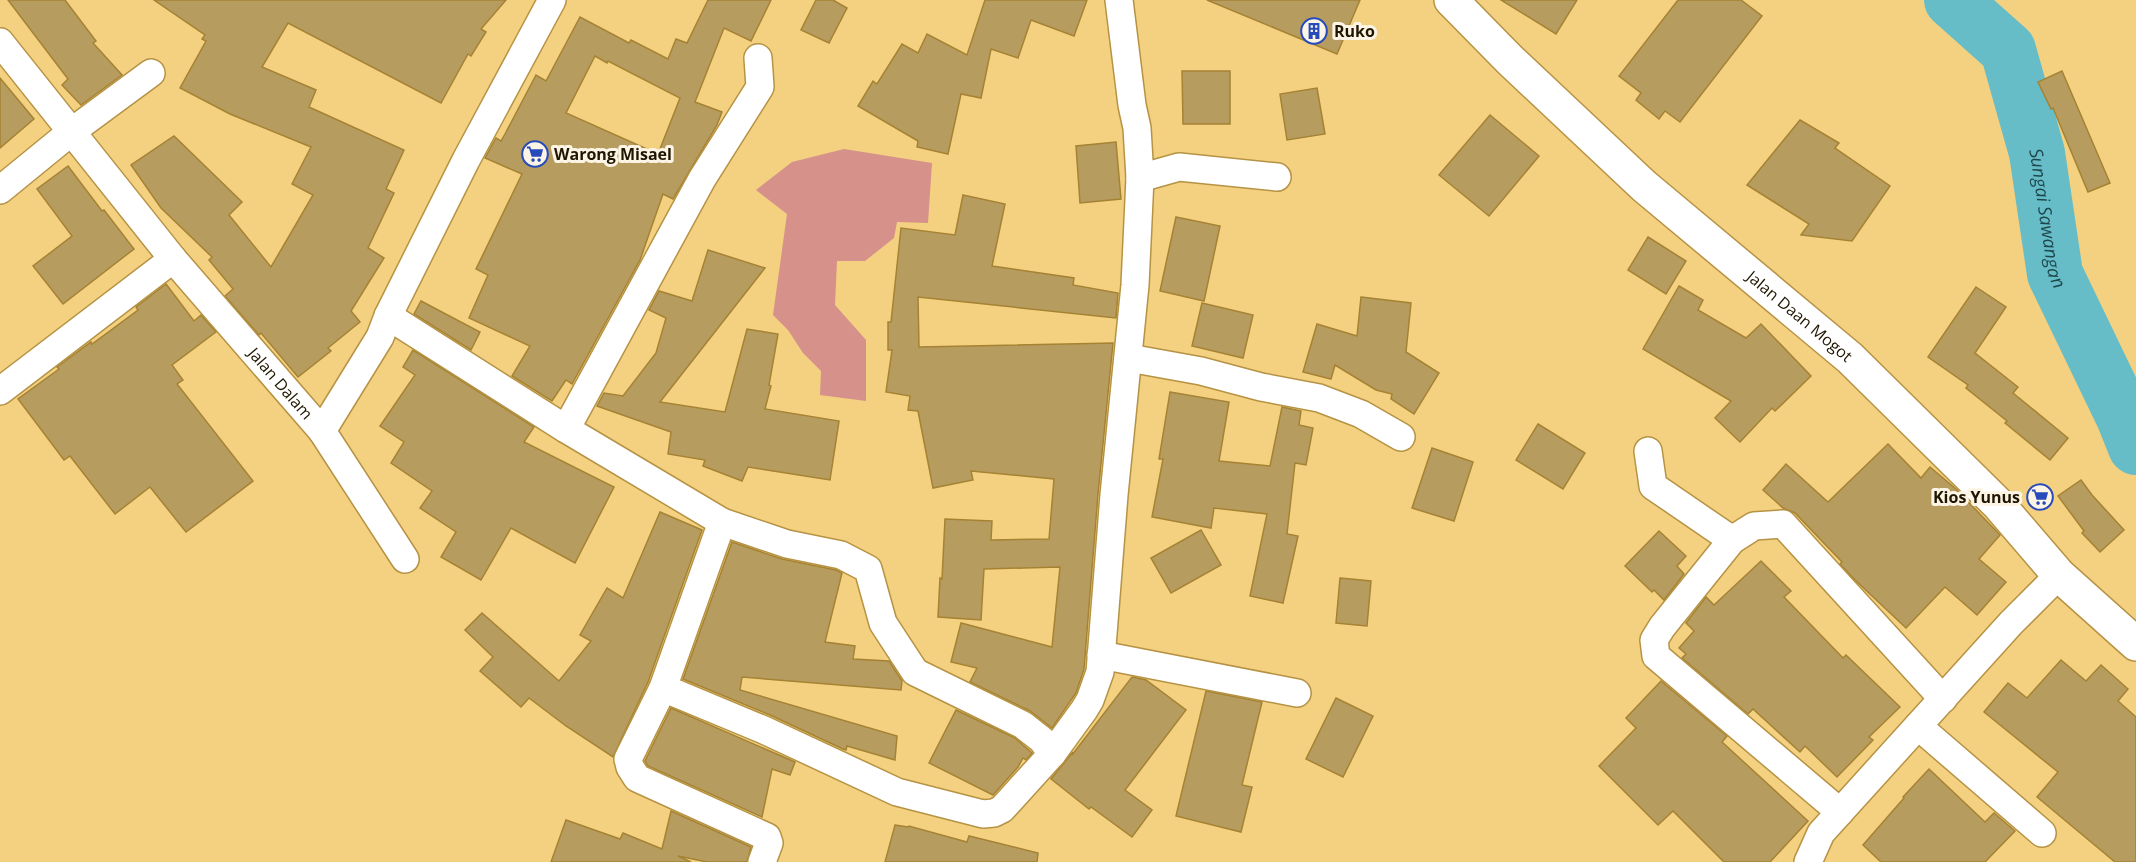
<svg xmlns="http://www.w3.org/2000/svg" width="2136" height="862" viewBox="0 0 2136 862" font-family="'Open Sans',sans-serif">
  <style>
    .grass { fill: #d5918a }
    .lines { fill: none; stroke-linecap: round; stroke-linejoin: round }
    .river { stroke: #66bdc7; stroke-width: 56 }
    .building { fill: #b79c60; stroke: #a58333; stroke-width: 1.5; fill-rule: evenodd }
    .minor-casing { stroke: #b69344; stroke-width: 30 }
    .secondary-casing { stroke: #b69344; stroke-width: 36 }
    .minor { stroke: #fff; stroke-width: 27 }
    .secondary { stroke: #fff; stroke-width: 33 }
    .labels { text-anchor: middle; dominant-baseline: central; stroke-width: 6; stroke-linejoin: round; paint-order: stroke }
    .poi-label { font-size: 16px; font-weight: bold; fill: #201600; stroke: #fcf5e6; text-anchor: start }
    .street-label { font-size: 16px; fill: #201600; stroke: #fcf5e6 }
    .water-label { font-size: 18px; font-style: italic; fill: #1e474c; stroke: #fcf5e6 }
  </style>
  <rect width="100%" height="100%" fill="#f4d081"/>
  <path class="grass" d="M844 149 932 163 928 223 897 222 894 238 865 261H837L835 305 866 340V401L820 395 821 371 803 353 788 330 773 315 787 214 756 190 792 162Z"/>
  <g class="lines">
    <path class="river" id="s1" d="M1952 0 2008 50 2037 153 2055 274 2124 417 2136 447"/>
  </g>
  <g class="building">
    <path d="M8 0H65L96 41 93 43 122 75 81 105 62 85 68 79Z"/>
    <path d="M154 0H506L481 29 486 32 471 56 468 54 441 103 288 23 262 67 316 90 309 107 404 150 386 189 394 193 368 248 384 258 351 311 360 322 328 348 331 351 298 377 261 333 259 335 225 296 233 289 209 260 212 257 161 208 131 165 174 136 242 202 229 215 271 267 313 195 292 184 311 147 230 114 180 88 206 41 202 39 205 35Z"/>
    <path d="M708 0H771L751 41 724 28 695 102 722 112 717 125 673 199 663 194 640 260 572 384 566 380 552 401 512 376 530 346 469 318 488 275 476 269 522 174 485 158 496 138 501 141 505 134 536 75 546 81 580 17 629 43 631 40 668 59 676 39 687 43ZM595 56 607 63 608 61 680 98 658 154 566 113Z"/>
    <path d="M816 0H833L847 8 829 43 801 30Z"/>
    <path d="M985 0H1087L1074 36 1031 20 1018 58 991 49 981 98 961 94 948 154 917 147 918 141 858 106 873 81 877 84 902 44 918 53 927 34 967 55Z"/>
    <path d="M1207 0H1360L1337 54Z"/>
    <path d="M1501 0H1577L1556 34Z"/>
    <path d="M1678 0H1741L1762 16 1680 122 1665 111 1659 119 1636 100 1641 93 1619 76Z"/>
    <path d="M1182 71H1230V124H1183Z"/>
    <path d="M2062 71 2110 183 2088 192 2053 108 2051 109 2038 82Z"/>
    <path d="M0 78 34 119 0 148Z"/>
    <path d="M1317 88 1325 134 1287 140 1280 94Z"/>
    <path d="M1490 115 1539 156 1489 216 1439 175Z"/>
    <path d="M1800 120 1839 143 1835 148 1890 186 1852 241 1801 235 1809 224 1747 185Z"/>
    <path d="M1116 142 1121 199 1080 203 1076 146Z"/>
    <path d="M68 166 102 211 104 210 134 249 63 304 33 266 72 236 37 189Z"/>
    <path d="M963 195 1005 204 992 266 1074 278 1073 285 1118 293 1116 318 918 297 919 347 1113 343 1098 494 1084 669 1076 693 1052 728 1030 711 970 682 977 668 951 662 961 623 1052 647 1060 567 984 569 981 620 938 617 940 578 942 579 945 519 992 521 991 540 1049 539 1054 479 971 471 973 480 933 488 918 411 908 410 910 396 886 392 892 350H888V322H891L901 228 955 235Z"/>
    <path d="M1176 217 1220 226 1204 301 1160 291Z"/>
    <path d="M1648 237 1686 261 1666 294 1628 270Z"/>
    <path d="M708 250 765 268 660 402 725 412 747 329 778 334 769 385 771 386 765 409 839 421 830 480 748 467 742 481 703 466 705 460 668 454 671 432 597 406 604 393 623 396 656 353 666 318 649 310 659 291 692 301Z"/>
    <path d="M166 284 194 321 201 315 216 332 172 365 183 380 177 384 253 481 186 532 150 487 115 514 70 456 64 460 18 399 59 369 57 367 91 342 92 344 138 310 136 307Z"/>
    <path d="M1679 286 1703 300 1698 310 1746 338 1761 324 1811 376 1775 411 1772 408 1740 442 1715 418 1731 401 1643 349Z"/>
    <path d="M1976 287 2006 307 1975 353 2018 387 2013 393 2068 438 2050 460 2005 423 2007 421 1966 388 1968 385 1928 357Z"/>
    <path d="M1361 297 1411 303 1406 352 1439 373 1414 414 1391 399 1392 394 1376 390 1335 365 1331 379 1303 372 1317 324 1357 336Z"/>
    <path d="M421 301 480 332 471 350 414 314Z"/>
    <path d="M1202 303 1253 315 1243 358 1192 346Z"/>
    <path d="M413 350 534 427 524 442 614 487 575 563 511 528 481 580 441 557 456 532 420 508 432 491 391 463 404 442 380 426 415 375 403 367Z"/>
    <path d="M1170 392 1229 402 1219 461 1270 466 1282 407 1301 411 1299 425 1313 428 1306 465 1295 463 1287 534 1298 536 1283 603 1250 596 1267 514 1214 508 1211 528 1152 517 1163 459H1159Z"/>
    <path d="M1538 424 1585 453 1563 489 1516 460Z"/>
    <path d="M1888 444 1921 478 1930 467 1956 489 2000 535 1979 559 2006 582 1977 615 1945 587 1906 628 1855 580 1840 564 1842 562 1795 513 1783 508 1763 490 1786 464 1828 502Z"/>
    <path d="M1432 448 1473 462 1454 521 1412 508Z"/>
    <path d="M2081 480 2092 495 2124 530 2100 552 2082 533 2084 531 2058 496Z"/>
    <path d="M660 512 702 530 648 682 613 757 566 726 529 698 521 707 480 671 493 657 465 630 482 613 559 681 591 641 580 635 607 588 623 598Z"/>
    <path d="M1201 530 1221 565 1171 593 1151 558Z"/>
    <path d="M1659 531 1686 556 1677 566 1684 574 1664 600 1654 590 1652 592 1625 566Z"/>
    <path d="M732 542 782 559 836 570 842 573 825 642 855 646 853 659 889 661 902 681 901 690 742 677 740 690 897 736 895 760 847 746 846 750 843 749 770 715 683 679Z"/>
    <path d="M1761 561 1791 591 1784 597 1843 658 1846 655 1900 707 1869 737 1873 740 1837 777 1805 746 1800 752 1753 709 1748 714 1682 658 1686 654 1679 648 1694 631 1686 623 1706 597 1714 605Z"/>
    <path d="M1340 578 1371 581 1367 626 1336 623Z"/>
    <path d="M2061 660 2086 681 2101 665 2128 689 2118 701 2136 717V862H2115L2037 797 2058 772 1984 712 2008 683 2027 698Z"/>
    <path d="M1132 677 1146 680 1186 710 1125 790 1152 810 1132 837 1091 807 1089 809 1051 779 1073 752 1072 755Z"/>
    <path d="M1661 681 1727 736 1722 742 1808 821 1770 862H1724L1673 811 1658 825 1599 766 1636 728 1626 718Z"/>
    <path d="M1206 691 1262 702 1242 785 1252 787 1241 832 1176 816Z"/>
    <path d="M1336 698 1373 716 1343 777 1306 759Z"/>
    <path d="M671 708 795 762 790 775 772 769 762 817 648 766 645 761Z"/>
    <path d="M956 710 1015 738 1032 753 1026 760 1023 758 1018 767 993 795 929 763Z"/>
    <path d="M1929 769 1985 822 1994 813 2015 831 1985 862H1881L1863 845 1904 798 1903 797Z"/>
    <path d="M671 811 751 847 747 862H707L678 856 691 862H551L566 820 620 839 623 833 662 849Z"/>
    <path d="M895 825 908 827 909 826 967 842 969 836 1038 853 1037 862H885Z"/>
  </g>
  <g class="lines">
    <g class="minor-casing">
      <g id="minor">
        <path id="s2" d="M0 42 173 259 322 431 380 337 388 316 466 160 552 0"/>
        <path d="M1140 178 1179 167 1277 177"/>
        <path d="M0 190 71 132 151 73"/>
        <path d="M388 316 566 429 722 522 787 544 841 555 868 569 883 623 915 672 1023 725 1042 740 1052 754"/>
        <path d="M1129 358 1201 371 1261 387 1319 398 1361 414 1401 437"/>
        <path d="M0 391 173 259"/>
        <path d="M566 429 702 179 760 87 758 58"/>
        <path d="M322 431 405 559"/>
        <path d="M1648 451 1653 486 1732 540"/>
        <path d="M722 522 663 688 628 759 630 767 637 778 767 837 769 843 762 862"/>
        <path d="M1101 655 1297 693"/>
        <path d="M663 688 764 730 897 792 983 814 994 813 1002 809 1052 754 1084 710 1090 700 1100 672 1114 495 1135 285 1140 178 1137 128 1132 105 1119 0"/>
        <path d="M1918 726 2042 833"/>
        <path d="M1840 812 1656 656 1654 640 1662 627 1732 540 1754 526 1783 524 1943 699"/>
        <path d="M1808 862 1821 833 2011 623 2059 575"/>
      </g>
    </g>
    <g class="secondary-casing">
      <g id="secondary">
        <path id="s3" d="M1451 0 1510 60 1644 186 1850 358 1998 504 2059 575 2136 644"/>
      </g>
    </g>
    <use href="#minor" class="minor"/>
    <use href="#secondary" class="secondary"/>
  </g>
  <defs>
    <g id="building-ring" transform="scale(1.35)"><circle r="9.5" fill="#fcf5e6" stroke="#274bba" stroke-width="1.5"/><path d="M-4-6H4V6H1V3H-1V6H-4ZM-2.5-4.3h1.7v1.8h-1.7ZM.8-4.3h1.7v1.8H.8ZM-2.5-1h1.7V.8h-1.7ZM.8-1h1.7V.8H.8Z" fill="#274bba"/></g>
    <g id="supermarket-ring" transform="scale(1.35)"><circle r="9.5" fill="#fcf5e6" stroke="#274bba" stroke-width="1.5"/><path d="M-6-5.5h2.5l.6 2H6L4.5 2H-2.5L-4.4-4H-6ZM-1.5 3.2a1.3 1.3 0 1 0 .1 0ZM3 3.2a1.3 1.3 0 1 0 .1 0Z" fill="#274bba"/></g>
  </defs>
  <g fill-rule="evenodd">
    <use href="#building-ring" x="1314" y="31"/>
    <use href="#supermarket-ring" x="535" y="154"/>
    <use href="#supermarket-ring" x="2040" y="497"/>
  </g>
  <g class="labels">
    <g class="poi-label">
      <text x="1334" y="31">Ruko</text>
      <text x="554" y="154">Warong Misael</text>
      <text x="2020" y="497" text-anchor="end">Kios Yunus</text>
    </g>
    <g class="street-label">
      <text stroke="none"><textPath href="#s3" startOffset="471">Jalan Daan Mogot</textPath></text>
      <text stroke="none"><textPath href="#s2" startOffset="442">Jalan Dalam</textPath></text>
    </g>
    <g class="water-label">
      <text stroke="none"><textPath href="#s1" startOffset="248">Sungai Sawangan</textPath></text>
    </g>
  </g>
</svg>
